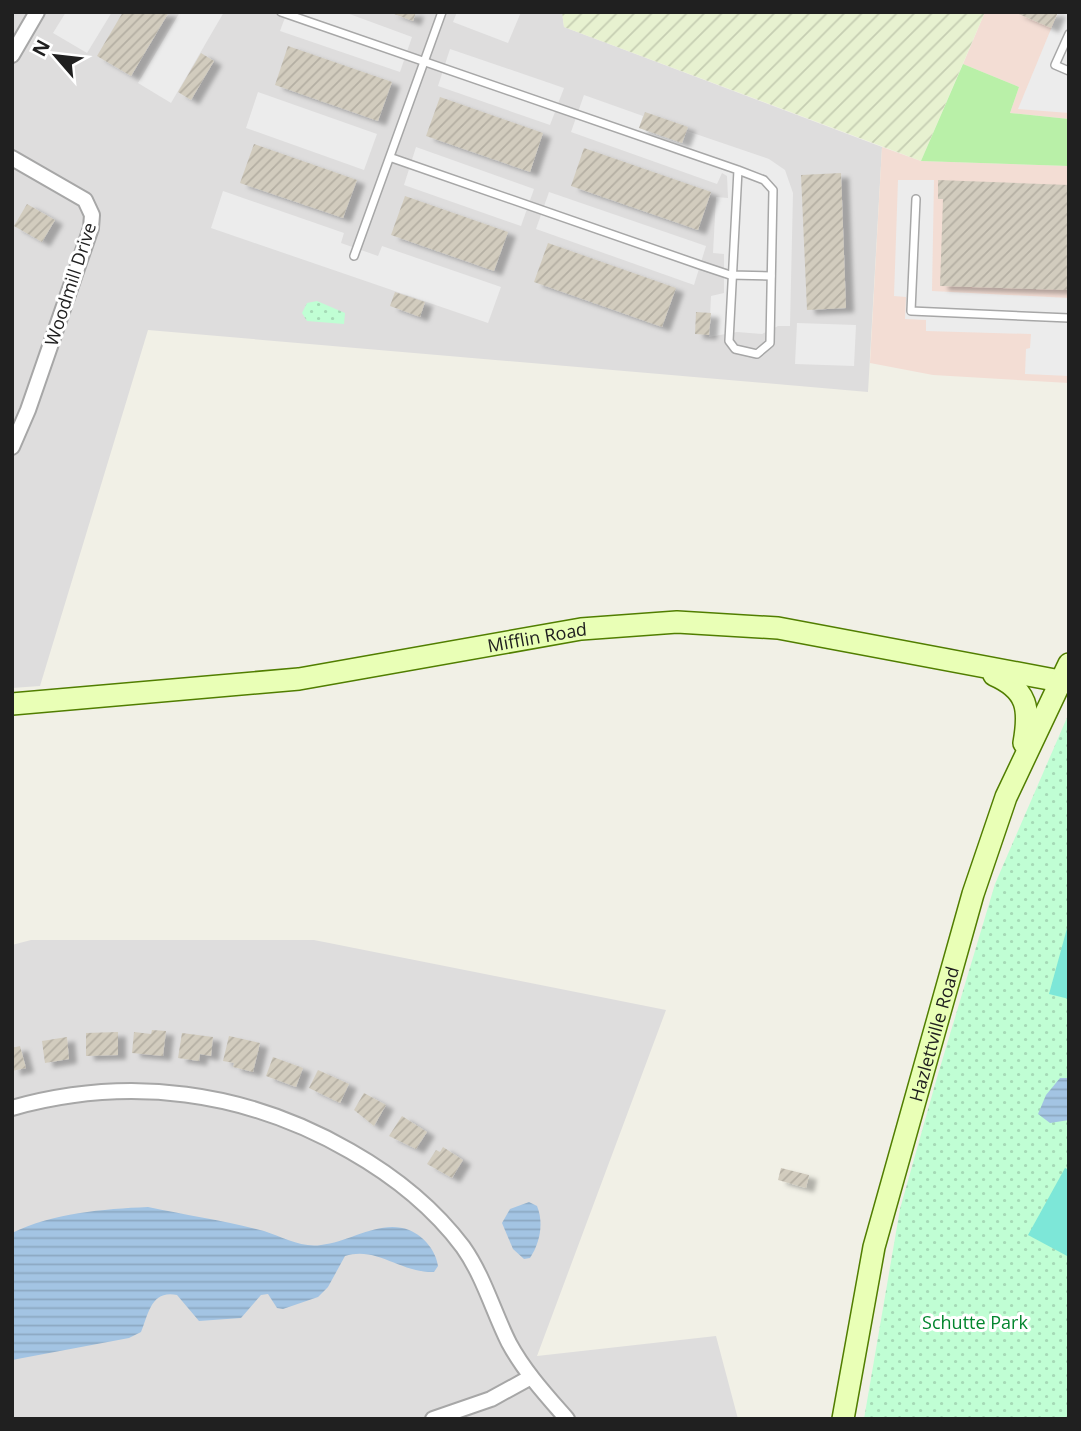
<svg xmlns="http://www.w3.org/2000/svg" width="1081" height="1431" viewBox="0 0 1081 1431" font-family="'Open Sans',sans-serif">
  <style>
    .residential { fill: #dedddd }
    .commercial { fill: #f3ddd4 }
    .farmland { fill: url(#farmland-furrows) }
    .grass { fill: #b9f0a8 }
    .park { fill: url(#park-dots) }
    .pitch { fill: #7de7d8 }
    .parking { fill: #ececec }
    .water { fill: url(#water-rules) }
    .building { fill: url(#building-hatch); filter: url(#shadow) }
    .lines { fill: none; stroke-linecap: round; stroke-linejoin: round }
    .service-casing { stroke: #a7a7a7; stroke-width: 10 }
    .minor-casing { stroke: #a7a7a7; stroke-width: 18 }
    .secondary-casing { stroke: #517e00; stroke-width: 24 }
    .service { stroke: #fff; stroke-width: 7 }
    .minor { stroke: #fff; stroke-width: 14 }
    .secondary { stroke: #e9ffb6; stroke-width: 21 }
    .labels { text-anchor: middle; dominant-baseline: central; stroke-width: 6; stroke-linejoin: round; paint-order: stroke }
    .street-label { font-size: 18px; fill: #202020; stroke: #fff }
    .park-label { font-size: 18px; fill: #03852e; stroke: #fff }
  </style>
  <defs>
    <pattern id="farmland-furrows" width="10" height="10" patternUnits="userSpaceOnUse" patternTransform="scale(1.75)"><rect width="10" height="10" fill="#e7f1d0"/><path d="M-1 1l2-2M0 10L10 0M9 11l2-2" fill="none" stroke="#c6ceb2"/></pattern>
    <pattern id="park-dots" width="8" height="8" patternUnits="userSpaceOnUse" patternTransform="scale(1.75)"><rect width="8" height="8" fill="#c0fed4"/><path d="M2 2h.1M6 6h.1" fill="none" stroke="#a5d9b6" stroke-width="1.8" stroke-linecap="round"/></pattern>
    <pattern id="water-rules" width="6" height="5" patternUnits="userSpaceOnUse" patternTransform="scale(1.75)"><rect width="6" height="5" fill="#a3c4e3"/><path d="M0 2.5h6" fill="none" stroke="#8ca8c2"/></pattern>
    <pattern id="building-hatch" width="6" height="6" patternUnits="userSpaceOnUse" patternTransform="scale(1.75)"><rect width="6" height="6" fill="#d2ccbe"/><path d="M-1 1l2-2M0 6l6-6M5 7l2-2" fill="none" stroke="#b4afa3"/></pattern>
    <filter id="shadow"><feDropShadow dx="8" dy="4.5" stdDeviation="2" flood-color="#0004"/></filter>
  </defs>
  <rect width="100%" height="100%" fill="#f1f0e6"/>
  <g class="residential">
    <path d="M12 12H562L564 27 882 147 868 392 148 330 40 686 12 688Z"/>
    <path d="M31 940H314L666 1010 537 1356 716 1336 738 1419H12V945Z"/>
  </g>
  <g class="commercial">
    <path d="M985 12H1069V119L1010 113 1019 87 963 64Z"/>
    <path d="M882 147 921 161 1069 166V383L933 375 870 363Z"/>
  </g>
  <path class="farmland" d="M562 12H985L921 161 564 27Z"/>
  <path class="grass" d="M963 64 1019 87 1010 113 1069 119V166L921 161Z"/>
  <g class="park">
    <path d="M317 301 345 313 344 324 307 321 302 313 307 303Z"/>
    <path d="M1069 713V1419H864L900 1209 936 1081 995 884Z"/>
  </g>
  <g class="pitch">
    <path d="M1069 921V999L1049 994Z"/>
    <path d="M1065 1168 1069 1170V1257L1028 1235Z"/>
  </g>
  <g class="parking">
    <path d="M66 12H112L87 53 53 33Z"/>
    <path d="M180 12H224L171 103 138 83Z"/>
    <path d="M287 12H344L412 37 400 72 280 31Z"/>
    <path d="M457 12H521L508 43 453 22Z"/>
    <path d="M1058 12H1069V113L1018 109Z"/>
    <path d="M450 49 564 88 550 125 438 86Z"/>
    <path d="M258 92 377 134 364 170 246 128Z"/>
    <path d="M584 95 643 116 639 128 682 143 687 131 769 159 785 170 793 193 790 326H778L762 334 737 332 709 337 711 296 724 293V254L713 253 716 197 728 198 727 176 722 173 717 184 571 132Z"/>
    <path d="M416 147 534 189 521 226 404 185Z"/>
    <path d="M898 180H934L932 291 1069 298V376L1025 374 1026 349 1030 348 1031 334 926 331V320L905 319 906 297 894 296Z"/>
    <path d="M223 191 344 233 341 243 378 256 382 246 501 287 488 323 211 228Z"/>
    <path d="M549 192 706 246 694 285 536 229Z"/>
    <path d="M797 323 856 325 854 366 795 364Z"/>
  </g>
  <g class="water">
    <path d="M1060 1078H1069V1120L1050 1123 1038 1114 1046 1095Z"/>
    <path d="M529 1202 537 1206C544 1223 540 1243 530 1258L524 1259 513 1249 502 1223 510 1209Z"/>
    <path d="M148 1207C186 1215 226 1221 264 1231 283 1237 301 1248 321 1245 350 1242 380 1219 409 1230 424 1236 436 1251 438 1266L434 1272C400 1273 377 1246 345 1256L328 1287 318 1297 283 1309 277 1308 268 1294 261 1295 241 1318 199 1321 177 1295C151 1290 149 1313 141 1332L129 1338 12 1360V1233C53 1213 103 1209 148 1207Z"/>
  </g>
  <g class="building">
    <path d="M123 12H169L131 76 97 56Z"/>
    <path d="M389 12H416L413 21Z"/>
    <path d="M1014 12H1058L1051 28Z"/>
    <path d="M288 46 392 82 378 121 275 85Z"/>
    <path d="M201 53 214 61 191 100 178 92Z"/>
    <path d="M440 97 543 133 530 172 426 136Z"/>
    <path d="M645 112 688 127 682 143 639 128Z"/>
    <path d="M254 144 357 180 343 218 240 183Z"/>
    <path d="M584 148 711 192 698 230 571 186Z"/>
    <path d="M841 173 846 308 807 310 801 175Z"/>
    <path d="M938 180 1069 185V290L940 286 943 199H938Z"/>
    <path d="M405 196 508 232 494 271 391 235Z"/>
    <path d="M27 204 55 220 42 242 14 226Z"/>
    <path d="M548 243 676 288 662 327 534 282Z"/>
    <path d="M395 292 425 302 420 317 390 306Z"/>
    <path d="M696 312 711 313 709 335 695 334Z"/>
    <path d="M152 1030 166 1031 163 1056 132 1053 134 1032 151 1034Z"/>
    <path d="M118 1032V1055L86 1056V1033Z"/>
    <path d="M182 1033 213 1037 211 1056 200 1054 199 1061 178 1058Z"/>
    <path d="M229 1036 260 1043 253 1072 233 1067 234 1063 223 1061Z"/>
    <path d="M67 1037 69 1059 45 1063 42 1041Z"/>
    <path d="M20 1046 26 1068 12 1071V1048Z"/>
    <path d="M273 1057 303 1068 296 1087 266 1076Z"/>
    <path d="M318 1070 349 1084 340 1103 309 1088Z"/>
    <path d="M364 1093 386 1105 374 1126 354 1110Z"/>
    <path d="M402 1116 427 1132 416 1149 389 1136Z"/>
    <path d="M443 1147 463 1160 452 1178 427 1164 436 1150 440 1152Z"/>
    <path d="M781 1168 809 1175 806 1188 778 1180Z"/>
  </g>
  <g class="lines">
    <g class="service-casing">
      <g id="service">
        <path d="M281 12 738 170 764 180 773 190 770 343 757 354 735 349 729 341 738 170"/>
        <path d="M1069 34 1055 65 1069 71"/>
        <path d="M392 158 700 265 730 275 771 276"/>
        <path d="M916 199 911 311 1069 318"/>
        <path d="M354 256 442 12"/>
      </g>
    </g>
    <g class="minor-casing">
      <g id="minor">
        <path d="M12 55 37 12"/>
        <path d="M12 158 85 200 92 215 91 228 28 410 12 447"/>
        <path d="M12 1108C129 1075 246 1091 350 1151 394 1176 433 1207 463 1247 484 1277 493 1311 509 1343 524 1371 546 1395 567 1419"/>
        <path d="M433 1419 491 1399 531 1377"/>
      </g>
    </g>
    <g class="secondary-casing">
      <g id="secondary">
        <path d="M994 675C1028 690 1030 709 1024 743"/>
        <path id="s1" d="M12 704 299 679 581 629 677 622 778 628 1060 681"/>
        <path id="s2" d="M843 1419 874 1247 973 894 1006 797 1069 664"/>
      </g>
    </g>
    <use href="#service" class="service"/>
    <use href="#minor" class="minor"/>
    <use href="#secondary" class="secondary"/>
  </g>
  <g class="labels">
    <g class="street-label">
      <text transform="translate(70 284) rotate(-72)">Woodmill Drive</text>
      <text stroke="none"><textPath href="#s1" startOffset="530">Mifflin Road</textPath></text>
      <text stroke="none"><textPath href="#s2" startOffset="396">Hazlettville Road</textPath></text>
    </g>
    <g class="park-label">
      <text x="975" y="1322">Schutte Park</text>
    </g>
  </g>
  <rect width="1081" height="1431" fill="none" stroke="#202020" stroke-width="28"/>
  <g transform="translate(56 56) rotate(298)" stroke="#ffffff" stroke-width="5" paint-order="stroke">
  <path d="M0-5L12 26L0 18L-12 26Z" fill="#202020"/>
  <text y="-10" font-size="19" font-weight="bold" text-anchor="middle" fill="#202020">N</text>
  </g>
</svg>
